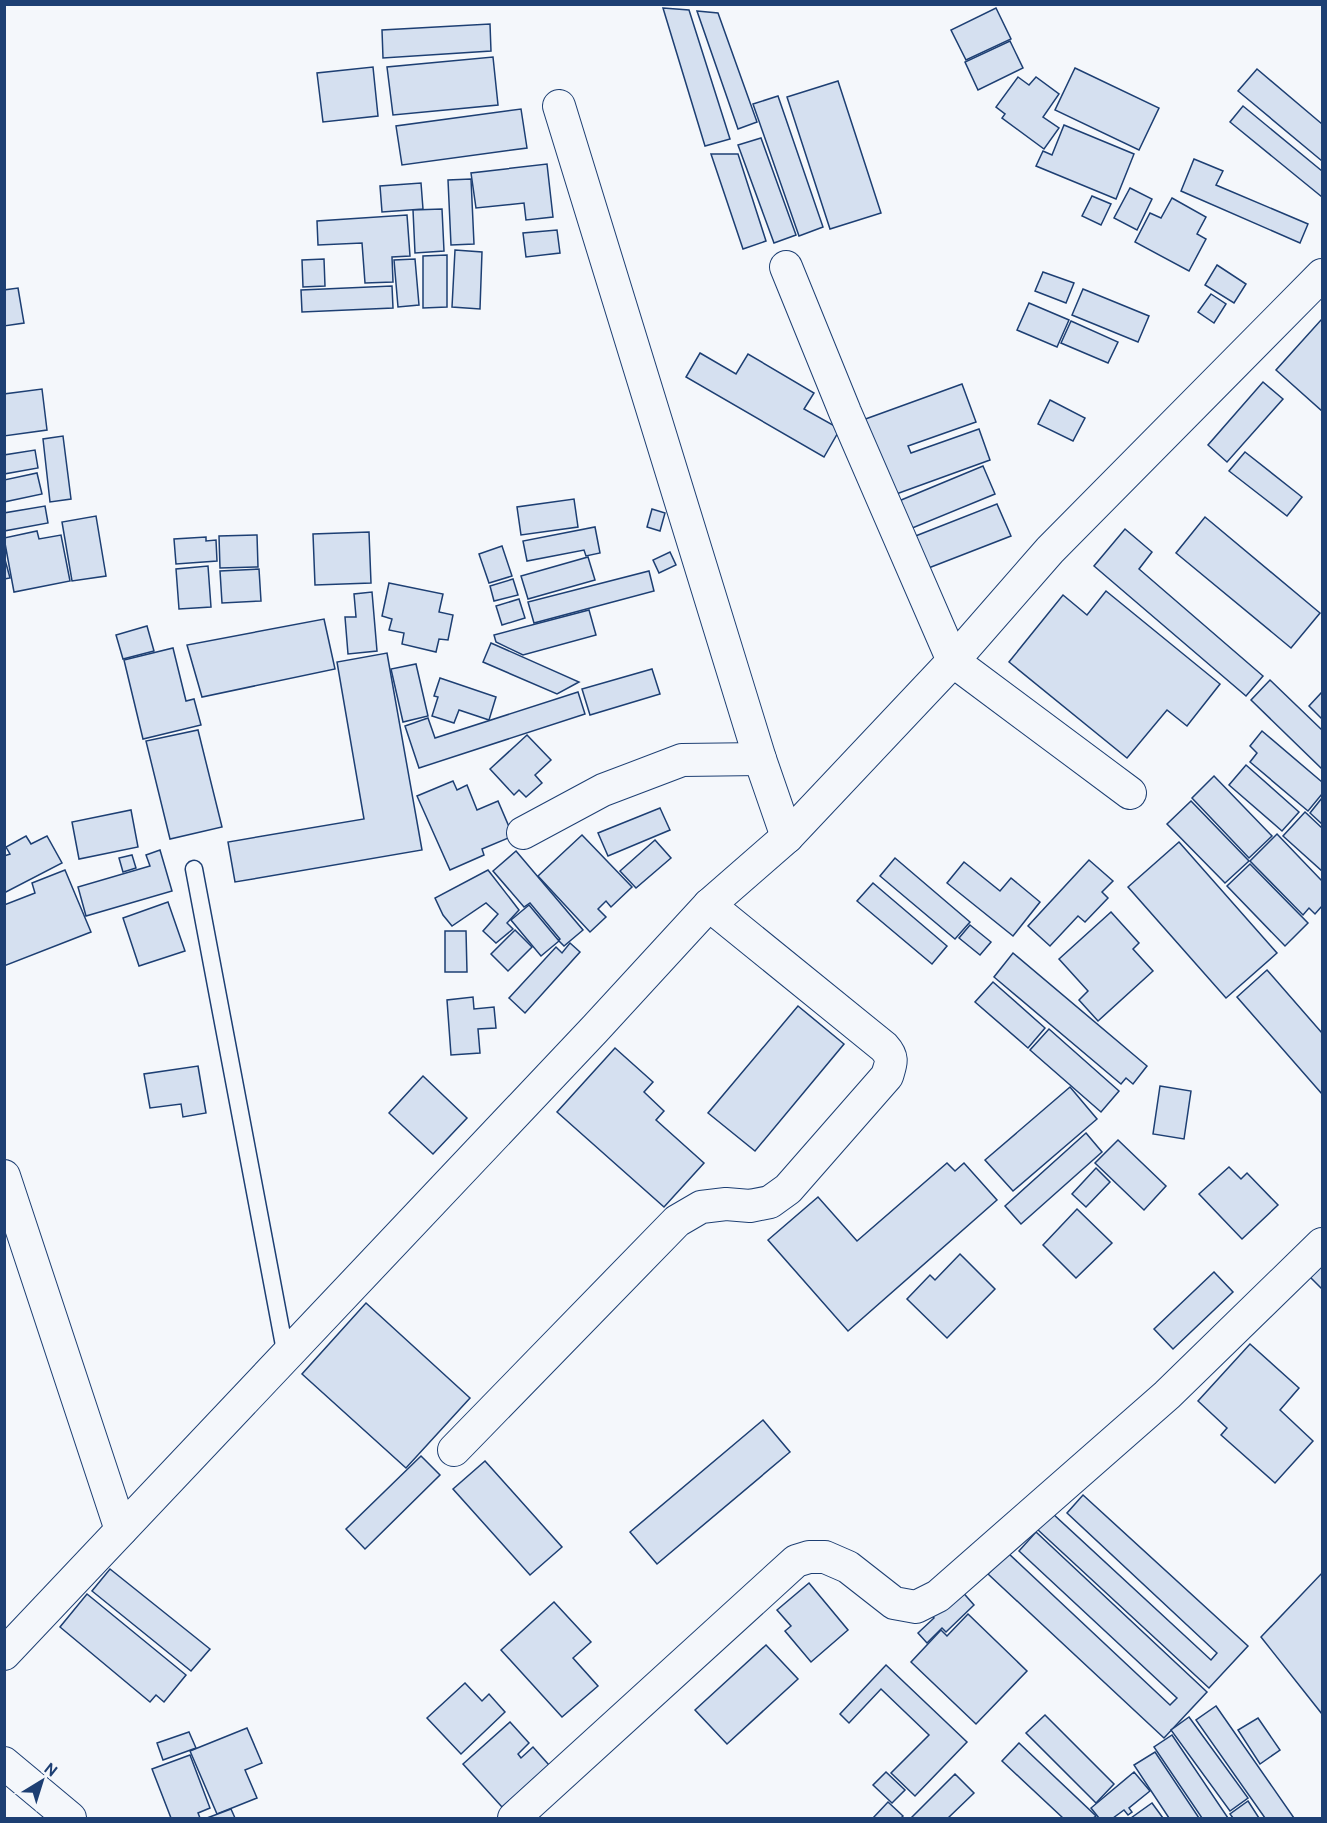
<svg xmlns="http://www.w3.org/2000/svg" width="1327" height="1823" viewBox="0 0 1327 1823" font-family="Cabin,sans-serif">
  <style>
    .building { fill: #d5e0f0; stroke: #1d3f73; stroke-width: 1.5 }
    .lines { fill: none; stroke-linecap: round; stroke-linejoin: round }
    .lane-casing { stroke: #1d3f73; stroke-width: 19 }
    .street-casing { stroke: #1d3f73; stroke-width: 34 }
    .lane { stroke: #f4f7fb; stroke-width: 16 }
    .street { stroke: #f4f7fb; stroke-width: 32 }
  </style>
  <rect width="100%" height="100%" fill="#f4f7fb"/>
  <g class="building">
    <path d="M663 8 689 10 730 139 705 146Z"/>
    <path d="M996 8 1011 39 966 60 951 30Z"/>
    <path d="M697 11 718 13 757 122 738 129Z"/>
    <path d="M490 24 491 51 383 58 382 30Z"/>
    <path d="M1010 41 1023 68 978 90 965 62Z"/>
    <path d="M493 57 498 105 393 115 387 67Z"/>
    <path d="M373 67 378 116 323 122 317 73Z"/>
    <path d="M1075 68 1159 108 1139 150 1055 110Z"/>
    <path d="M1257 69 1322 124V161L1238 91Z"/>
    <path d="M1018 77 1029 85 1036 77 1059 94 1043 117 1059 128 1044 149 1002 118 1005 114 996 107Z"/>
    <path d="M838 81 881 213 830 229 787 97Z"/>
    <path d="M778 96 823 227 799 236 753 104Z"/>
    <path d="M1243 106 1322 171V197L1230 122Z"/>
    <path d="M521 109 527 148 402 165 396 126Z"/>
    <path d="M1064 125 1134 154 1116 199 1036 166 1043 151 1052 155Z"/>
    <path d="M761 138 796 235 774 243 738 145Z"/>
    <path d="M711 154H738L766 241 743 249Z"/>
    <path d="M1194 159 1223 171 1216 185 1308 224 1300 243 1181 191Z"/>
    <path d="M547 164 553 217 526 220 524 203 476 208 471 173Z"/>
    <path d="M471 179 474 244 451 245 448 180Z"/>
    <path d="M421 183 423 209 382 212 380 186Z"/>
    <path d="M1130 188 1152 199 1137 230 1114 218Z"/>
    <path d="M1092 196 1111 204 1101 225 1082 216Z"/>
    <path d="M1172 198 1206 217 1197 234 1206 239 1189 271 1135 242 1150 213 1161 218Z"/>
    <path d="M442 209 444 251 415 253 413 210Z"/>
    <path d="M407 215 410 256 392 257 393 282 365 283 362 243 318 245 317 221Z"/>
    <path d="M557 230 560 253 526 257 523 233Z"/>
    <path d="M455 250 482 252 480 309 452 307Z"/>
    <path d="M447 255V307L423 308V256Z"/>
    <path d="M324 259 325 286 303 287 302 260Z"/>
    <path d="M415 259 419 305 398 307 394 260Z"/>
    <path d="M1217 265 1246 284 1234 303 1205 285Z"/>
    <path d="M1043 272 1074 283 1066 303 1035 291Z"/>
    <path d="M392 286 393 308 302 312 301 290Z"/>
    <path d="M18 288 24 323 4 326V290Z"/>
    <path d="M1083 289 1149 316 1138 342 1072 315Z"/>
    <path d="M1211 294 1226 304 1214 323 1198 312Z"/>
    <path d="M1029 303 1069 320 1057 347 1017 330Z"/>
    <path d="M1321 320 1322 321V411L1276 370Z"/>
    <path d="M1071 321 1118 342 1108 363 1061 343Z"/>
    <path d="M700 353 736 374 748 354 814 393 804 409 840 429 824 457 686 377Z"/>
    <path d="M1263 382 1283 399 1227 462 1208 445Z"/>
    <path d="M962 384 976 422 908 446 911 453 979 429 990 460 888 497 860 421Z"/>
    <path d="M42 389 47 430 4 436V394Z"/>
    <path d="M1050 400 1085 418 1073 441 1038 424Z"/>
    <path d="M63 436 71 499 50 502 43 439Z"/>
    <path d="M35 450 38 468 4 474V455Z"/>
    <path d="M1245 452 1302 497 1287 516 1229 471Z"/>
    <path d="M983 466 995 494 905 531 894 503Z"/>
    <path d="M37 473 42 494 4 502V480Z"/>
    <path d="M574 499 578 527 521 535 517 507Z"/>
    <path d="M997 504 1011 536 926 569 913 537Z"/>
    <path d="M45 506 48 523 4 531V513Z"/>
    <path d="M652 509 665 513 660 531 647 527Z"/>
    <path d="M96 516 106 576 72 581 62 522Z"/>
    <path d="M1205 517 1320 613 1291 648 1176 553Z"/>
    <path d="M595 527 600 553 586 556 584 550 527 561 523 541Z"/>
    <path d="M1125 529 1152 552 1139 569 1263 676 1246 696 1094 566Z"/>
    <path d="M37 531 39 539 61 535 70 581 14 592 4 538Z"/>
    <path d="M369 532 371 583 315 585 313 534Z"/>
    <path d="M257 535 258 567 220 568 219 536Z"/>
    <path d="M206 537V541L216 540 217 561 176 564 174 539Z"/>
    <path d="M502 546 512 576 489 583 479 554Z"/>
    <path d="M670 552 676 565 659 573 653 560Z"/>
    <path d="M4 556 10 578 4 579Z"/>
    <path d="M588 557 595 580 528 599 521 576Z"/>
    <path d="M208 566 211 607 179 609 176 569Z"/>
    <path d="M259 569 261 601 222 603 220 571Z"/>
    <path d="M649 571 654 591 534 623 528 602Z"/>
    <path d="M513 579 518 595 494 601 490 586Z"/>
    <path d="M389 583 443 594 439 612 453 615 448 640 439 639 436 652 402 644 404 633 389 630 392 619 382 616Z"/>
    <path d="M1106 591 1220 684 1187 726 1167 710 1127 758 1009 662 1063 595 1087 615Z"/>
    <path d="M372 592 377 651 348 654 345 617H356L354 594Z"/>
    <path d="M519 599 525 618 502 625 496 606Z"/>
    <path d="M589 610 596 635 523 655 496 642 494 635Z"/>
    <path d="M324 619 335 669 202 697 187 645Z"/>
    <path d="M147 626 154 651 123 659 116 635Z"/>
    <path d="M491 643 579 682 557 694 483 662Z"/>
    <path d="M173 648 186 701 194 699 201 725 143 739 124 660Z"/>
    <path d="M387 653 422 850 235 882 228 842 364 819 337 662Z"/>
    <path d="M416 664 428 716 403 722 391 669Z"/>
    <path d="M652 669 660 694 590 715 582 689Z"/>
    <path d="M440 678 496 697 489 720 459 710 454 723 432 716 438 697 434 696Z"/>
    <path d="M1270 680 1322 730V769L1251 700Z"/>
    <path d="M578 692 585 714 419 768 405 726 428 718 435 738Z"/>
    <path d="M1322 692V719L1309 706Z"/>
    <path d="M198 730 222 827 170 839 146 741Z"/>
    <path d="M1262 731 1322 782V794L1308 811 1250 762 1257 753 1250 746Z"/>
    <path d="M527 735 551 760 535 775 542 783 526 797 519 790 514 795 490 769Z"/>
    <path d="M1246 765 1299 812 1282 831 1229 785Z"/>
    <path d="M1214 776 1272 836 1249 858 1192 798Z"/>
    <path d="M453 781 457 790 467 785 477 810 498 801 513 836 482 849 484 855 450 870 417 796Z"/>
    <path d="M1322 798V824L1310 813Z"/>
    <path d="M1191 801 1249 861 1225 883 1167 824Z"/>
    <path d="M660 808 670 830 608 856 598 833Z"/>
    <path d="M131 810 138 847 79 859 72 822Z"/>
    <path d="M1305 812 1322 828V871L1283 836Z"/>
    <path d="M1277 834 1322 881V906L1315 914 1309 908 1303 915 1250 861Z"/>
    <path d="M582 835 632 887 611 907 606 901 598 909 606 917 590 932 538 876Z"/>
    <path d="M26 836 31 844 47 836 62 863 4 893V856L10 854 6 847Z"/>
    <path d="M655 840 671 858 636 888 620 871Z"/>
    <path d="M1179 842 1277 953 1226 998 1128 887Z"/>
    <path d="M160 850 172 891 86 916 78 887 150 866 146 855Z"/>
    <path d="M516 851 583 930 564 946 558 940 560 939 530 903 524 907 493 871Z"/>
    <path d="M132 855 136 868 123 872 119 858Z"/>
    <path d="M895 858 970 922 955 939 880 876Z"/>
    <path d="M1089 860 1113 881 1102 892 1108 898 1085 922 1078 916 1050 946 1028 926Z"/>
    <path d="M964 862 1000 891 1011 878 1040 902 1013 936 947 883Z"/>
    <path d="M1250 864 1308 923 1285 946 1227 886Z"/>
    <path d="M65 870 91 932 4 966V905L35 893 32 883Z"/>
    <path d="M488 870 519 910 507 923 513 929 496 943 483 931 498 914 486 903 452 926 443 915 435 898Z"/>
    <path d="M873 883 947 946 932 964 857 901Z"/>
    <path d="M168 902 185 951 139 966 123 918Z"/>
    <path d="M529 905 559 941 541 956 511 920Z"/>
    <path d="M1111 912 1139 943 1133 949 1153 971 1098 1021 1079 1000 1088 991 1059 959Z"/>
    <path d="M970 925 991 942 980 955 959 938Z"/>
    <path d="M515 930 532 947 508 971 491 954Z"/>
    <path d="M445 931H466L467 972H445Z"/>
    <path d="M570 943 580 952 525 1013 509 998 556 947 562 953Z"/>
    <path d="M1013 953 1147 1066 1133 1084 1126 1078 1121 1084 994 977Z"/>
    <path d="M1267 970 1322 1033V1094L1237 997Z"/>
    <path d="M993 982 1045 1028 1028 1048 975 1002Z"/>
    <path d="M473 997 474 1009 494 1007 496 1028 478 1029 480 1053 451 1055 447 1000Z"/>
    <path d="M798 1006 844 1044 755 1151 708 1113Z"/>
    <path d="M1049 1029 1119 1091 1101 1112 1030 1050Z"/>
    <path d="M615 1048 653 1082 644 1092 664 1111 656 1120 704 1163 664 1207 557 1112Z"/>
    <path d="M198 1066 206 1113 183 1117 181 1104 150 1108 144 1074Z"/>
    <path d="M423 1076 467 1118 433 1154 389 1113Z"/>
    <path d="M1160 1086 1191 1091 1184 1139 1153 1134Z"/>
    <path d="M1070 1087 1097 1119 1013 1191 985 1160Z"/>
    <path d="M1086 1133 1102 1152 1021 1224 1005 1206Z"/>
    <path d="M1118 1140 1166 1186 1144 1210 1095 1163Z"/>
    <path d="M947 1163 955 1171 964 1163 997 1200 848 1331 768 1240 818 1197 857 1241Z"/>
    <path d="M1229 1167 1241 1179 1247 1173 1278 1205 1242 1239 1199 1194Z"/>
    <path d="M1096 1168 1110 1182 1086 1207 1072 1194Z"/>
    <path d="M1077 1209 1112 1243 1076 1278 1043 1245Z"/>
    <path d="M960 1254 995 1289 947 1338 907 1299 930 1275 935 1280Z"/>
    <path d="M1322 1262V1289L1309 1276Z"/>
    <path d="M1214 1272 1233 1292 1173 1349 1154 1329Z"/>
    <path d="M366 1303 470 1398 406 1468 302 1374Z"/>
    <path d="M1250 1344 1299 1388 1280 1410 1313 1441 1275 1483 1221 1435 1227 1428 1198 1401Z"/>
    <path d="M763 1420 790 1452 657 1564 630 1532Z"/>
    <path d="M421 1456 440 1475 365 1549 346 1529Z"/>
    <path d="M485 1461 562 1547 530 1575 453 1489Z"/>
    <path d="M1083 1495 1248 1646 1209 1688 1037 1529 1052 1513 1211 1660 1217 1653 1067 1513Z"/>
    <path d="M1036 1532 1207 1692 1164 1738 988 1574 1008 1553 1170 1705 1177 1698 1019 1551Z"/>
    <path d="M110 1569 210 1649 191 1671 92 1591Z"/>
    <path d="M1322 1573V1714L1261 1637Z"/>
    <path d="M809 1583 848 1630 811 1662 785 1631 791 1626 777 1610Z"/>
    <path d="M959 1588 974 1605 946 1632 942 1628 927 1643 918 1633 934 1618 931 1614Z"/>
    <path d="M87 1594 186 1675 164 1702 156 1695 150 1702 60 1627Z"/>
    <path d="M554 1602 591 1642 573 1658 598 1686 562 1717 501 1650Z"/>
    <path d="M968 1614 1027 1671 976 1724 911 1662 941 1630 947 1636Z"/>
    <path d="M766 1645 798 1679 727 1744 695 1710Z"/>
    <path d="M886 1665 967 1742 915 1796 891 1773 929 1735 881 1689 849 1723 840 1714Z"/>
    <path d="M465 1683 482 1701 489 1694 505 1712 461 1754 427 1718Z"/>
    <path d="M1216 1706 1294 1818H1265L1196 1720Z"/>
    <path d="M1045 1715 1114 1784 1096 1803 1026 1733Z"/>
    <path d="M1189 1717 1248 1798 1230 1811 1171 1730Z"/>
    <path d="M1258 1718 1280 1750 1260 1764 1238 1730Z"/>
    <path d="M510 1722 529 1743 518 1754 521 1758 533 1747 549 1765 502 1807 463 1764Z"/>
    <path d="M247 1728 262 1763 245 1770 257 1798 217 1814 190 1751Z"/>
    <path d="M189 1732 196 1748 163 1760 157 1743Z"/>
    <path d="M1172 1735 1228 1818H1202L1154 1747Z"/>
    <path d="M1019 1743 1096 1816 1093 1818H1063L1002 1761Z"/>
    <path d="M1155 1752 1199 1818H1169L1134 1765Z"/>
    <path d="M190 1755 210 1808 198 1813 200 1818H171L152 1769Z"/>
    <path d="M886 1772 905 1790 892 1803 873 1785Z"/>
    <path d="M1134 1772 1150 1791 1129 1808 1132 1812 1128 1815 1124 1810 1113 1818H1099L1091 1808Z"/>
    <path d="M955 1774 974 1793 948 1818H911Z"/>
    <path d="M1248 1801 1259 1818H1233L1230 1814Z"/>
    <path d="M888 1802 903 1816 901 1818H873Z"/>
    <path d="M1152 1803 1163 1818H1131Z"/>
    <path d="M231 1809 235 1818H207Z"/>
  </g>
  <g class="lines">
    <g class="lane-casing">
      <path id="lane" d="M194 869 286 1356"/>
    </g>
    <g class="street-casing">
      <g id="street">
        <path d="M559 106 760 759 787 837"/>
        <path d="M786 267 845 412 953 661 1130 793"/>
        <path d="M523 833 603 790 682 760 760 759"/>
        <path d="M4 1176 121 1530"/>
        <path d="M454 1450 677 1221 701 1207 726 1204 750 1206 770 1202 788 1189 887 1076C891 1063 894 1058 884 1047L709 905"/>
        <path d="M4 1654 594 1030 709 905 787 837 953 661 1050 550 1322 275"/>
        <path d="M4 1763 70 1818"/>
        <path d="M514 1818 796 1561 809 1557H825L848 1567 894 1603 916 1607 938 1596 1167 1395 1322 1244"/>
      </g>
    </g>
    <use href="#lane" class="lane"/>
    <use href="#street" class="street"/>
  </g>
  <rect width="1327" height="1823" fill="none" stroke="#1d3f73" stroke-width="12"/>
  <g transform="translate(42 1781) rotate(38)" stroke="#f4f7fb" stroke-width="4.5" paint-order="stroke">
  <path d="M0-4.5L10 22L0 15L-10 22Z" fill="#1d3f73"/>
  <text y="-9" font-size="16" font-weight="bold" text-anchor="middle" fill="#1d3f73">N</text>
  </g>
</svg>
